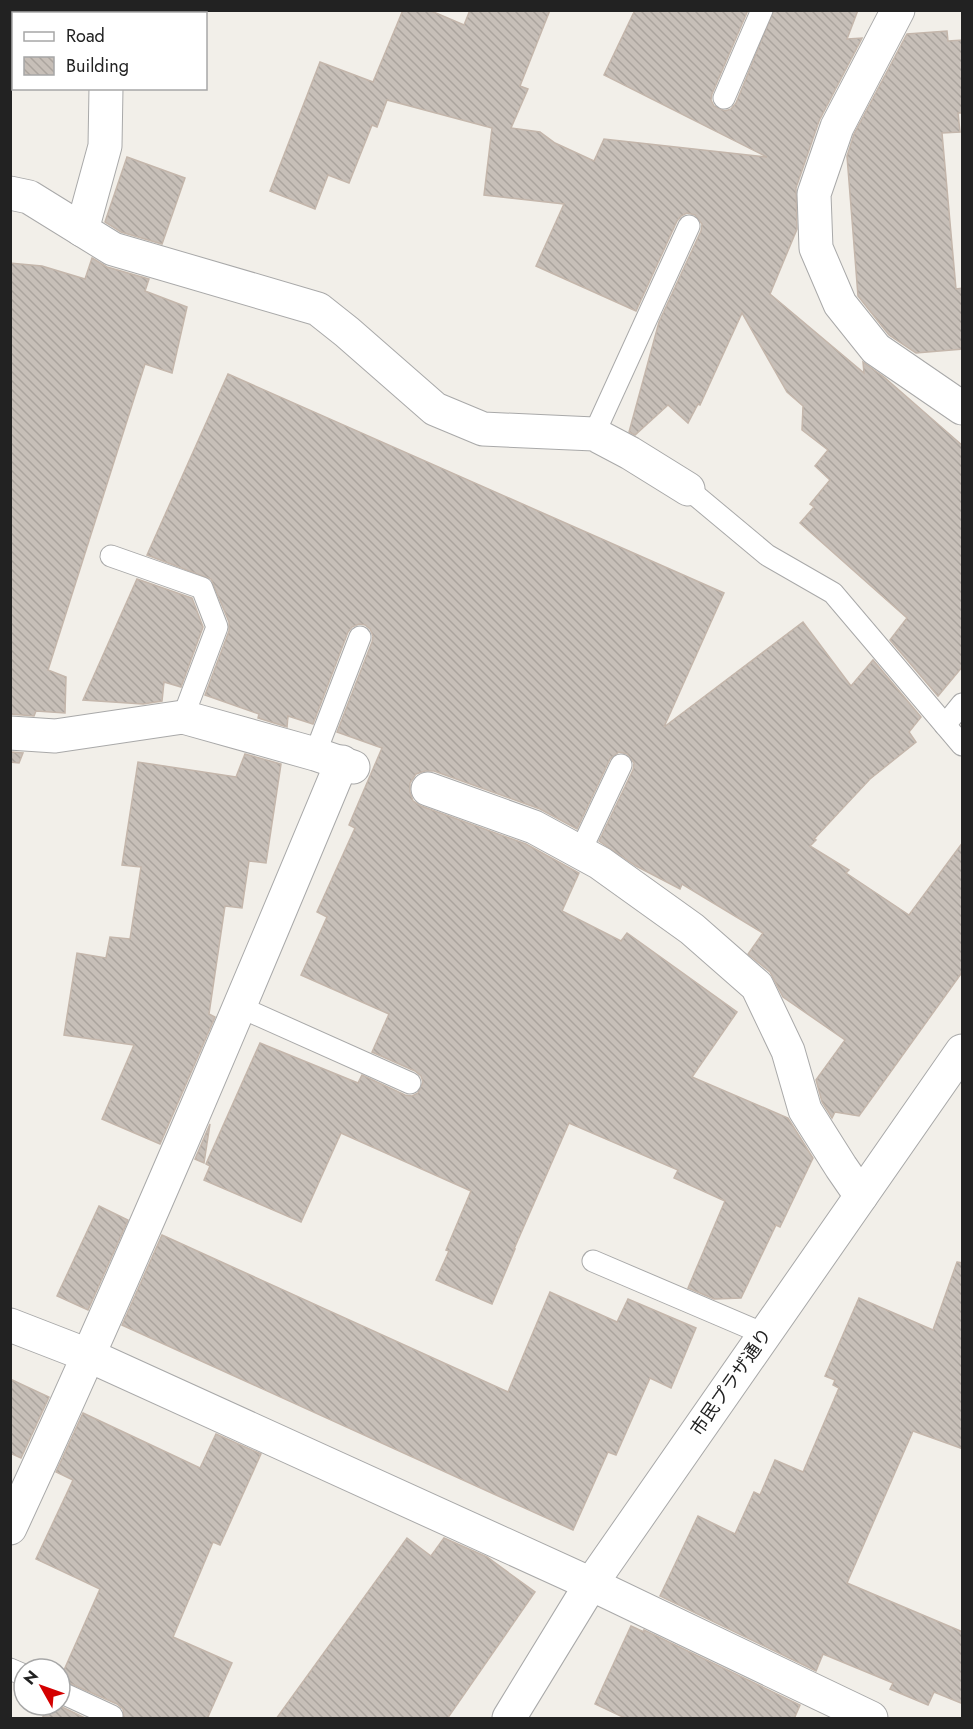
<svg xmlns="http://www.w3.org/2000/svg" width="973" height="1729" viewBox="0 0 973 1729" font-family="Jost,'Noto Sans JP',sans-serif">
  <style>
    .building { fill: url(#building-back-hatch); stroke: #c4b6ab; stroke-width: 1.5 }
    .lines { fill: none; stroke-linecap: round; stroke-linejoin: round }
    .service-casing { stroke: #a9a9a9; stroke-width: 23 }
    .minor-casing { stroke: #a9a9a9; stroke-width: 35 }
    .tertiary-casing { stroke: #a9a9a9; stroke-width: 35 }
    .service { stroke: #fff; stroke-width: 21 }
    .minor { stroke: #fff; stroke-width: 33 }
    .tertiary { stroke: #fff; stroke-width: 33 }
    .labels { text-anchor: middle; dominant-baseline: central; stroke-width: 4.5; stroke-linejoin: round; paint-order: stroke }
    .street-label { font-size: 18px; fill: #222; stroke: #fff }
  </style>
  <defs>
    <pattern id="building-back-hatch" width="6" height="6" patternUnits="userSpaceOnUse" patternTransform="scale(1.5)"><rect width="6" height="6" fill="#c7bfb8"/><path d="M-1 5l2 2M0 0l6 6M5-1l2 2" fill="none" stroke="#aba49e"/></pattern>
  </defs>
  <rect width="100%" height="100%" fill="#f2efe9"/>
  <g class="building">
    <path d="M403 10H429L464 25 470 10H550L520 86 528 89 511 128 540 132 555 143 594 161 604 139 767 157 604 75 635 10H748L712 94 711 100 714 106 725 111 731 109 736 103 774 10H858L847 39 862 38 819 121 796 188 797 229 770 294 864 373 863 362 884 377 963 446V666L938 696 890 640 907 618 800 523 814 507 810 504 830 480 815 466 828 450 802 430 803 406 787 392 742 313 700 405 698 404 688 423 668 405 635 435 629 432 659 322 701 231 702 224 695 215 687 213 681 216 677 221 636 311 536 266 564 204 484 195 492 128 387 100 377 127 372 125 349 183 328 175 315 209 270 191 320 62 373 82Z"/>
    <path d="M947 31 948 41 963 40V113H958L960 132 942 133 956 289 963 288V349L916 353 889 335 858 296 847 156 854 134 907 34Z"/>
    <path d="M127 157 185 178 162 244 121 232 105 222Z"/>
    <path d="M92 258 107 267 149 279 145 291 187 307 172 373 145 364 48 670 66 677 65 713 36 711 34 716 10 714V263L42 266 85 279Z"/>
    <path d="M228 374 724 593 664 727 803 622 851 686 873 660 921 717 909 732 916 742 870 779 814 839 816 840 810 846 849 870 846 873 909 915 963 842V971L859 1116 835 1112 832 1118 822 1102 816 1080 845 1040 783 997 770 972 748 954 763 933 682 884 680 889 636 866 599 841 633 770 634 763 627 754 619 752 610 759 577 829 540 809 434 771H425L416 774 410 783V792L413 801 421 806 526 844 579 873 562 911 621 941 627 933 737 1012 692 1077 788 1118 813 1158 780 1227 776 1225 741 1298 714 1299 688 1288 725 1201 674 1178 678 1170 569 1123 514 1249H515L492 1304 436 1280 449 1251 446 1250 471 1191 341 1133 301 1222 204 1180 210 1166 206 1164 260 1043 358 1083 362 1075 405 1095 412 1096 418 1093 423 1082 421 1076 415 1071 372 1052 389 1014 301 975 327 917 317 912 355 828 349 825 382 748 337 732 372 642 373 636 370 629 365 625 359 624 352 627 348 632 313 724 288 716 287 727 258 718 259 714 205 695 229 631V622L211 579 147 555Z"/>
    <path d="M137 579 192 598 203 627 181 687 164 682 162 701 143 704 83 700Z"/>
    <path d="M10 752 23 753 19 763 10 762Z"/>
    <path d="M245 754 281 764 266 863 249 861 242 908 225 906 209 1014 215 1017 160 1144 102 1119 134 1045 64 1035 77 953 106 958 110 937 130 939 141 867 122 865 138 762 236 777Z"/>
    <path d="M210 1124 204 1163 195 1159Z"/>
    <path d="M99 1206 128 1220 88 1310 57 1296Z"/>
    <path d="M162 1235 508 1392 550 1292 617 1322 628 1299 696 1328 671 1388 650 1378 616 1455 608 1452 573 1530 122 1325Z"/>
    <path d="M957 1262 963 1263V1449L913 1431 847 1583 963 1632V1704L934 1692 928 1705 890 1689 893 1683 823 1654 816 1671 660 1596 698 1516 735 1534 754 1492 760 1495 775 1460 803 1472 839 1388 833 1385 835 1380 825 1376 859 1298 933 1330Z"/>
    <path d="M10 1379 49 1397 21 1458 10 1453Z"/>
    <path d="M83 1413 200 1468 216 1434 261 1454 220 1545 213 1542 173 1637 232 1663 207 1719H124L123 1709 117 1704 60 1679 100 1589 36 1559 73 1480 56 1472Z"/>
    <path d="M407 1538 431 1556 444 1538 487 1557 535 1592 447 1719H276Z"/>
    <path d="M631 1626 644 1632V1630L800 1705 794 1719H627L595 1704Z"/>
    <path d="M48 1705H58L87 1719H42Z"/>
  </g>
  <g class="lines">
    <g class="service-casing">
      <g id="service">
        <path d="M724 98 762 10"/>
        <path d="M594 434 689 226"/>
        <path d="M688 489 767 555 833 593 962 745"/>
        <path d="M111 556 202 588 217 627 183 717"/>
        <path d="M945 725 962 704"/>
        <path d="M315 754 360 637"/>
        <path d="M580 852 621 765"/>
        <path d="M240 1007 410 1083"/>
        <path d="M593 1261 764 1334"/>
        <path d="M10 1669 24 1675"/>
        <path d="M60 1692 112 1716"/>
      </g>
    </g>
    <g class="minor-casing">
      <g id="minor">
        <path d="M898 10 837 127 814 194 816 248 840 304 876 349 962 408"/>
        <path d="M108 14V10"/>
        <path d="M10 193 29 197 113 249 318 309 347 332 435 409 483 429 594 434 630 453 688 489"/>
        <path d="M82 230 105 146 106 88"/>
        <path d="M10 733 55 736 183 717 315 754 353 767"/>
        <path d="M428 789 534 827 600 863 692 929 757 986 788 1051 805 1110 841 1167 861 1196"/>
        <path d="M10 1325 90 1356 591 1584 871 1718"/>
        <path d="M10 1528C127 1275 235 1019 342 762"/>
      </g>
    </g>
    <g class="tertiary-casing">
      <path id="tertiary" d="M509 1718 591 1584 962 1051"/>
    </g>
    <use href="#service" class="service"/>
    <use href="#minor" class="minor"/>
    <use href="#tertiary" class="tertiary"/>
  </g>
  <g class="labels">
    <g class="street-label">
      <text transform="translate(731 1382) rotate(-55)">市民プラザ通り</text>
    </g>
  </g>
  <rect width="973" height="1729" fill="none" stroke="#222222" stroke-width="24"/>
  <rect x="12" y="12" width="195" height="78" fill="#ffffff" stroke="#a7a7a7" stroke-width="1.5"/>
  <rect x="24" y="32" width="30" height="9" fill="#ffffff" stroke="#a7a7a7" stroke-width="1.5"/>
  <text x="66" y="42" font-size="18" fill="#222222">Road</text>
  <rect x="24" y="57" width="30" height="18" fill="url(#building-back-hatch)" stroke="#a7a7a7" stroke-width="1.5"/>
  <text x="66" y="72" font-size="18" fill="#222222">Building</text>
  <g transform="translate(42 1687) rotate(310)"><circle r="28" fill="#ffffff" stroke="#a7a7a7" stroke-width="1.5"/>
  <path d="M0-4.5L10 22L0 15L-10 22Z" fill="#d40000"/>
  <text y="-9" font-size="16" font-weight="bold" text-anchor="middle" fill="#222222">N</text>
  </g>
</svg>
